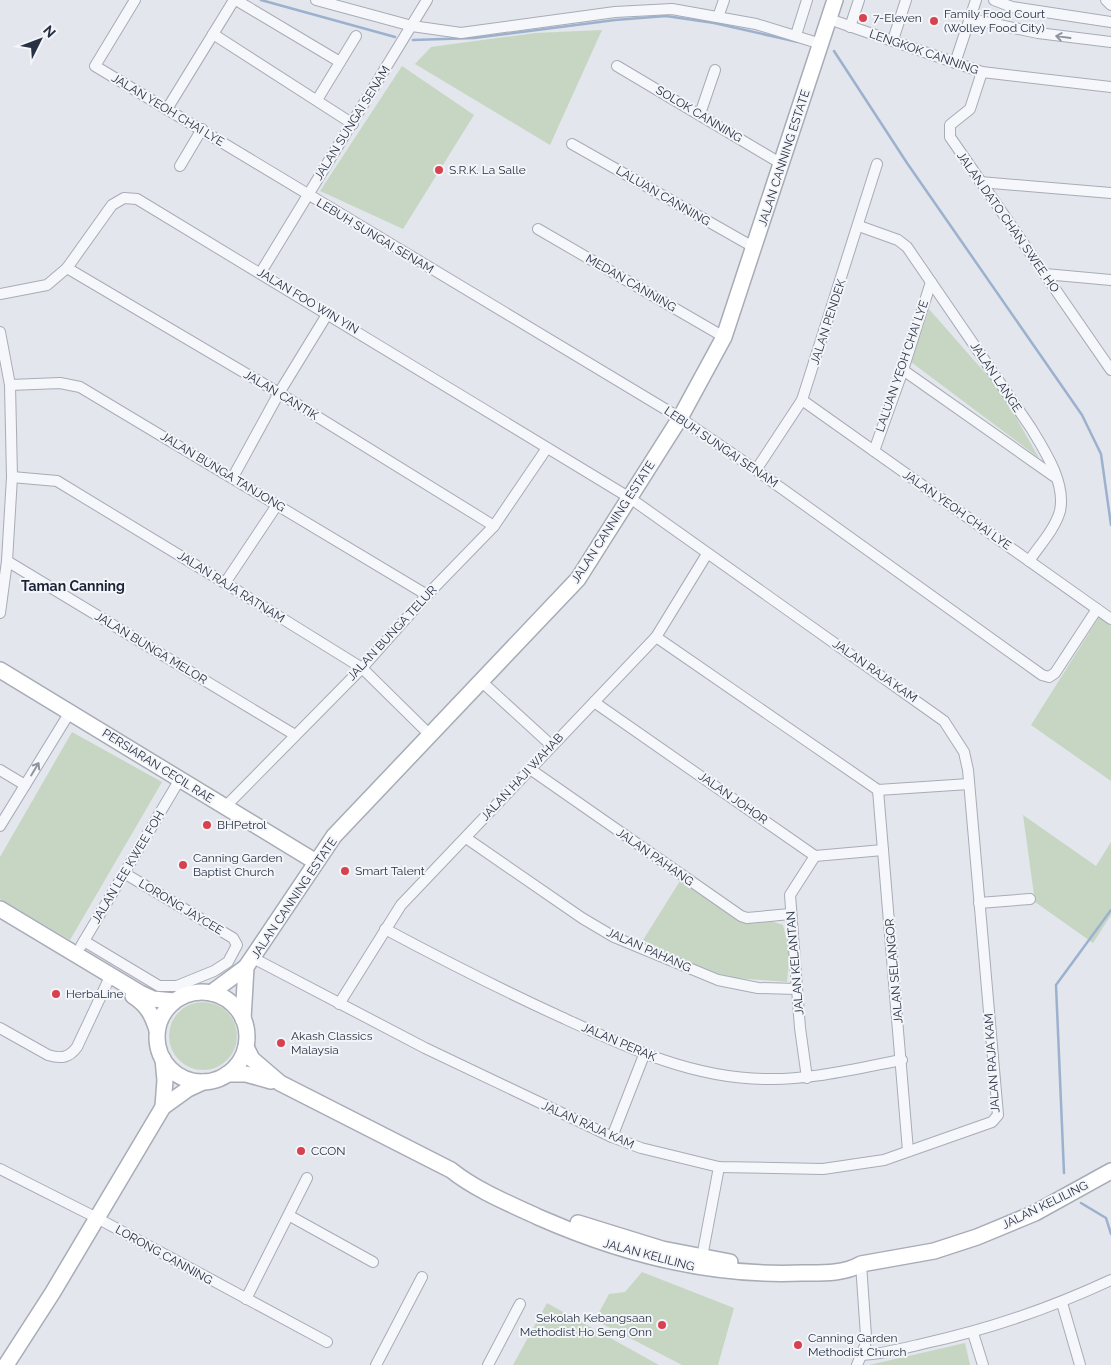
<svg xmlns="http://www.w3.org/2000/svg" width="1111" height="1365" viewBox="0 0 1111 1365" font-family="Raleway,sans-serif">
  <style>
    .green { fill: #c7d6c3 }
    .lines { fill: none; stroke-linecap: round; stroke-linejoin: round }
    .stream { stroke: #9cb1ce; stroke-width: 2.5 }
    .street-casing { stroke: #a7acb7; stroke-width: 12 }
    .secondary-casing { stroke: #a7acb7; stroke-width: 18 }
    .street { stroke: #f6f7fa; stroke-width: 10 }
    .secondary { stroke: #fff; stroke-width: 15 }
    .oneway { stroke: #9094a0 }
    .poi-dot { fill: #d8414f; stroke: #f3f5f9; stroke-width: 2 }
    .labels { text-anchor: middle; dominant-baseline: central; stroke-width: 4; stroke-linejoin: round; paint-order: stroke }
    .poi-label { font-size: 12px; fill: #293245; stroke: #f3f5f9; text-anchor: start }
    .street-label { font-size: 12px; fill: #293245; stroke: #f3f5f9 }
    .neighbourhood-label { font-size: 14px; font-weight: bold; fill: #1b2336; stroke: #f3f5f9 }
  </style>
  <rect width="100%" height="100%" fill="#e3e6ec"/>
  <g class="green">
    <path d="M602 30 550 145 415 64 431 47 535 33Z"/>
    <path d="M402 66 474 115 403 229 320 191Z"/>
    <path d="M929 309 1001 391 1039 458 911 362Z"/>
    <path d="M1099 617 1111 626V781L1031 725Z"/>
    <path d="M72 732 162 782 70 940 0 899V857Z"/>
    <path d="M1023 815 1096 866 1111 842V915L1093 943 1035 902Z"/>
    <path d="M680 881 723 910 747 922 768 920 783 925 790 953 787 982 736 978 702 970 643 940Z"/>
    <circle cx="203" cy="1036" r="34"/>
    <path d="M642 1272 734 1308 718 1365H682L595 1320 609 1294 625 1292Z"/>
    <path d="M547 1303 659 1365H513Z"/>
    <path d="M965 1343 970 1365H869Z"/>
  </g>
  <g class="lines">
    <g class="stream">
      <path d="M261 0 395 37"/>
      <path d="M413 40 474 38 615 20 666 16 714 23 798 42"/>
      <path d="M834 51 907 163 1082 415 1101 454 1111 525"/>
      <path d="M1064 1173 1056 985 1111 910"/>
      <path d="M1081 1203 1106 1218 1111 1234"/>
    </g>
    <g class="street-casing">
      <g id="street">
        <path d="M135 0 95 66 680 418 756 470 1042 675 1049 677 1055 673 1097 609"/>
        <path d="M236 0 340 62"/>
        <path d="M316 0 412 26 461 33 615 12 672 9 756 24 821 44"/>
        <path d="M994 0 1012 7 1111 22"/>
        <path d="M1106 0 1111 5"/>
        <path d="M718 17 724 0"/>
        <path d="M829 19 982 72 1111 87"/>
        <path d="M971 19 1038 33 1111 42"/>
        <path d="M850 27 859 0"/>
        <path d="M213 34 353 124"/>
        <path d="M796 35 807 0"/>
        <path d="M893 40 906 0"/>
        <path d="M955 63 976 0"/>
        <path d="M617 66 780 163"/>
        <path d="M982 72 970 109 950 125V137L1111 370"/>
        <path d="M317 100 356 36"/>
        <path d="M167 109 234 0"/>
        <path d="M700 114 715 70"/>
        <path d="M572 144 755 248"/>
        <path d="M180 166 202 129"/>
        <path d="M980 182 1111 193"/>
        <path d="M859 226 898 240 907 247 1031 428C1045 451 1066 483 1060 511 1055 529 1039 546 1029 561"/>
        <path d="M538 229 724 337"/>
        <path d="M67 268 279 393 494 526"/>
        <path d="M261 272 427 0"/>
        <path d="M1045 274 1111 280"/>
        <path d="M0 294 47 285 67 268 112 205 124 198 137 199 630 498 944 721 964 752 968 770 998 1115 992 1122 884 1160 823 1169 719 1167 641 1148 612 1137 425 1048 253 958"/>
        <path d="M0 332 10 385 12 477 7 561 0 613"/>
        <path d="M903 370 1055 477"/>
        <path d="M10 385 60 383 80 387 427 595"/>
        <path d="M802 400 1111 619"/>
        <path d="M874 451 903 370 931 282"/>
        <path d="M756 470 802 400 877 164"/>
        <path d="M12 477 57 481 225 583 362 668 431 736"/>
        <path d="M233 477 279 393 328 313"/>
        <path d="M7 561 295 735"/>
        <path d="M225 583 277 505"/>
        <path d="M656 637 878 790 969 784"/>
        <path d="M482 682 551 745"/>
        <path d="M594 702 815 856 883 850"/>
        <path d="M530 769 741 916 747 918 790 914"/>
        <path d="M0 770 25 785"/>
        <path d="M878 790 908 1151"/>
        <path d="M225 807 362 668 427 595 494 526 547 448"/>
        <path d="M0 826 70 712"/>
        <path d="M466 838 582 918 614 937 718 980 758 988 797 989"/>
        <path d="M979 903 1030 899"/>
        <path d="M385 929C443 960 502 990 561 1017 626 1047 693 1079 767 1079 812 1080 857 1068 902 1060"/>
        <path d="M84 941 159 986H177L214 971 228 962 237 945 233 938 124 873"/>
        <path d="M81 946 180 779"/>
        <path d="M339 1004 401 905 656 637 707 554"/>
        <path d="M0 1028 48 1055C61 1059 69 1058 77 1047L108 981"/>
        <path d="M807 1078 800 1028 790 895 815 856"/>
        <path d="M612 1137 644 1055"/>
        <path d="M0 1169 97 1218 327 1342"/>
        <path d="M290 1216 373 1262"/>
        <path d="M702 1257 719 1167"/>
        <path d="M246 1299 307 1178"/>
        <path d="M1062 1303 1080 1365"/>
        <path d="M973 1333 983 1365"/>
        <path d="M862 1355C884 1354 905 1348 926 1343 990 1329 1051 1308 1111 1280"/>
        <path d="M376 1365 422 1277"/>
        <path d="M488 1365 520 1304"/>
        <path d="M857 1365 865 1346 866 1336 861 1264"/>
      </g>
    </g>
    <g class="secondary-casing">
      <g id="secondary">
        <path d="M0 670 316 862"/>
        <path d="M0 909 140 993 153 999 174 1001"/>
        <circle cx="202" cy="1037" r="45"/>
        <path d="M211 993 246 967"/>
        <path d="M133 996C147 1005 152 1014 157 1030"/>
        <path d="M243 1019 246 967 334 836 578 579 680 418 724 337 835 0"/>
        <path d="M246 1047 252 1059 280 1083 451 1170C476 1190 508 1203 538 1217 622 1254 709 1277 802 1273 822 1273 844 1274 861 1264L934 1251 977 1237 1035 1213 1111 1171"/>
        <path d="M227 1074H246L271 1081"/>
        <path d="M163 1107 165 1080 163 1059"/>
        <path d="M578 1223 662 1249 730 1262"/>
        <path d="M6 1365 53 1292 163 1107 188 1089 203 1082"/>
      </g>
    </g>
    <use href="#street" class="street"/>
    <use href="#secondary" class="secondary"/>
  </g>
  <defs><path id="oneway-shaft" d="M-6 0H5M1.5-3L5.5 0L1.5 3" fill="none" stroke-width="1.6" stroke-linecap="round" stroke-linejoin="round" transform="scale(1.25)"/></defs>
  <g class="oneway">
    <use href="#oneway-shaft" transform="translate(1063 37) rotate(-172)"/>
    <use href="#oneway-shaft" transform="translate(35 769) rotate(-59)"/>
  </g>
  <g class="poi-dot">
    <circle cx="863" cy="18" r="5"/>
    <circle cx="934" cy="21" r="5"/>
    <circle cx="439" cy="170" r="5"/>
    <circle cx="207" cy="825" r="5"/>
    <circle cx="183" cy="865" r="5"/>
    <circle cx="345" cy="871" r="5"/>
    <circle cx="56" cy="994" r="5"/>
    <circle cx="281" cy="1043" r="5"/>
    <circle cx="301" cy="1151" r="5"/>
    <circle cx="662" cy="1325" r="5"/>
    <circle cx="798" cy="1345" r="5"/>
  </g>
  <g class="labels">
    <g class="poi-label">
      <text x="944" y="14">Family Food Court<tspan x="944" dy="14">(Wolley Food City)</tspan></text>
      <text x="873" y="18">7-Eleven</text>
      <text x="449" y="170">S.R.K. La Salle</text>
      <text x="217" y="825">BHPetrol</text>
      <text x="193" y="858">Canning Garden<tspan x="193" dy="14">Baptist Church</tspan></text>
      <text x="355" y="871">Smart Talent</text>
      <text x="66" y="994">HerbaLine</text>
      <text x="291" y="1036">Akash Classics<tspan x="291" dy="14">Malaysia</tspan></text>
      <text x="311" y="1151">CCON</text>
      <text x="652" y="1318" text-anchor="end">Sekolah Kebangsaan<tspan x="652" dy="14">Methodist Ho Seng Onn</tspan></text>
      <text x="808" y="1338">Canning Garden<tspan x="808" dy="14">Methodist Church</tspan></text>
    </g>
    <g class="street-label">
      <text transform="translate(924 52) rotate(19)">LENGKOK CANNING</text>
      <text transform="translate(168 110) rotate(31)">JALAN YEOH CHAI LYE</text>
      <text transform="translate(699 114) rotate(31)">SOLOK CANNING</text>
      <text transform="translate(352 123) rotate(-58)">JALAN SUNGAI SENAM</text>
      <text transform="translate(784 158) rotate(-72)">JALAN CANNING ESTATE</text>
      <text transform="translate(663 196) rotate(30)">LALUAN CANNING</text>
      <text transform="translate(1008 222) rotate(55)">JALAN DATO CHAN SWEE HO</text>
      <text transform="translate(375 236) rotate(31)">LEBUH SUNGAI SENAM</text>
      <text transform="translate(631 283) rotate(30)">MEDAN CANNING</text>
      <text transform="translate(308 301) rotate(31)">JALAN FOO WIN YIN</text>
      <text transform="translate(828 322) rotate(-72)">JALAN PENDEK</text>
      <text transform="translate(902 366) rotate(-71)">LALUAN YEOH CHAI LYE</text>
      <text transform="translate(996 377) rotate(56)">JALAN LANGE</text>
      <text transform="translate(281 395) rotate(31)">JALAN CANTIK</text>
      <text transform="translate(721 447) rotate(34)">LEBUH SUNGAI SENAM</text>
      <text transform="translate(223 472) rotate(31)">JALAN BUNGA TANJONG</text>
      <text transform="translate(957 510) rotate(35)">JALAN YEOH CHAI LYE</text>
      <text transform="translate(613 522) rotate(-57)">JALAN CANNING ESTATE</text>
      <text transform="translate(231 587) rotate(32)">JALAN RAJA RATNAM</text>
      <text transform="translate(392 633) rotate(-47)">JALAN BUNGA TELUR</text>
      <text transform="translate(151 648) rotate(31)">JALAN BUNGA MELOR</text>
      <text transform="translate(875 671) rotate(35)">JALAN RAJA KAM</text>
      <text transform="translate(158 766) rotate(32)">PERSIARAN CECIL RAE</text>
      <text transform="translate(522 777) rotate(-47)">JALAN HAJI WAHAB</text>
      <text transform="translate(733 798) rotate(35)">JALAN JOHOR</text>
      <text transform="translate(655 857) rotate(35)">JALAN PAHANG</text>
      <text transform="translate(128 867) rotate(-59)">JALAN LEE KWEE FOH</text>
      <text transform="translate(294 898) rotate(-56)">JALAN CANNING ESTATE</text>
      <text transform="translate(181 907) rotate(31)">LORONG JAYCEE</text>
      <text transform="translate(649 950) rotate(24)">JALAN PAHANG</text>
      <text transform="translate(795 963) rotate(-95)">JALAN KELANTAN</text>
      <text transform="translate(894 971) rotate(-95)">JALAN SELANGOR</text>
      <text transform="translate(619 1042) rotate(23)">JALAN PERAK</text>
      <text transform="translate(992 1063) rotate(-94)">JALAN RAJA KAM</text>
      <text transform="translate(588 1125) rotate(24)">JALAN RAJA KAM</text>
      <text transform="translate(1045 1205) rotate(-26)">JALAN KELILING</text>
      <text transform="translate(164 1255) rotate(29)">LORONG CANNING</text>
      <text transform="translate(649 1255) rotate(15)">JALAN KELILING</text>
    </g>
    <g class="neighbourhood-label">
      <text x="73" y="586">Taman Canning</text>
    </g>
  </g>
  <g transform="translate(40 40) rotate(48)" stroke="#f3f5f9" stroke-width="4" paint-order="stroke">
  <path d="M0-4L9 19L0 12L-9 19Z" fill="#293245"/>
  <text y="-8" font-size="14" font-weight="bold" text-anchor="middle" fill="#293245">N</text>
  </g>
</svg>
